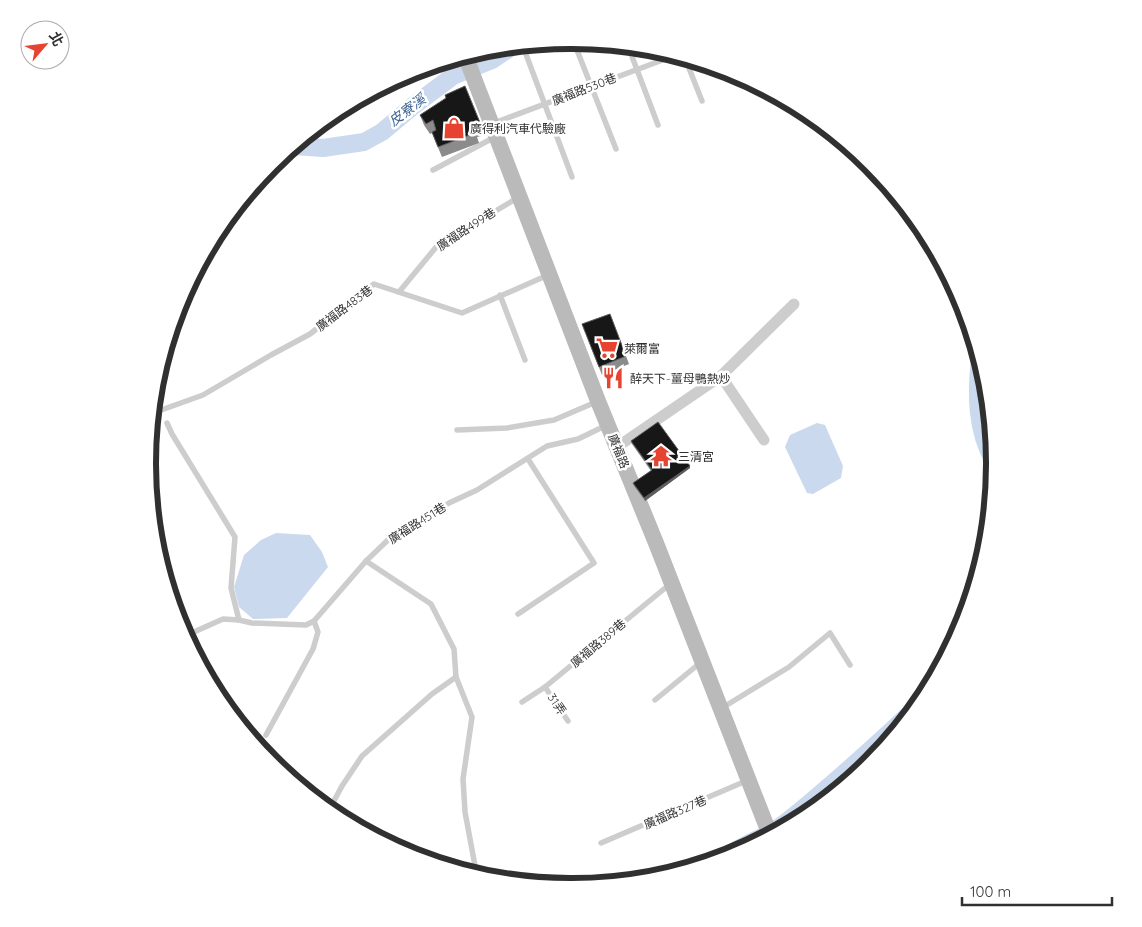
<svg xmlns="http://www.w3.org/2000/svg" width="1142" height="927" viewBox="0 0 1142 927" font-family="Quicksand,'Noto Sans TC',sans-serif">
  <style>
    .water { fill: #cad9ed }
    .lines { fill: none; stroke-linecap: round; stroke-linejoin: round }
    .river { stroke: #cad9ed; stroke-width: 18 }
    .lane { stroke: #cdcdcd; stroke-width: 5.5 }
    .street { stroke: #cdcdcd; stroke-width: 11 }
    .secondary { stroke: #bababa; stroke-width: 16 }
    .wall { fill: #8b8b8b }
    .shaded-wall { fill: #5d5d5d }
    .building { fill: #171717; stroke: #5d5d5d }
    .labels { text-anchor: middle; dominant-baseline: central; stroke-width: 5; stroke-linejoin: round; paint-order: stroke }
    .street-label { font-size: 12px; fill: #303030; stroke: #fff }
    .poi-label { font-size: 12px; fill: #303030; stroke: #fff; text-anchor: start }
    .water-label { font-size: 14px; font-style: italic; fill: #3c6393; stroke: #fff }
    .rim { fill: none; stroke: #303030; stroke-width: 6 }
  </style>
  <rect width="100%" height="100%" fill="#fff"/>
  <g class="water">
    <path d="M817 423 825 425 843 466 841 478 813 494 807 493 785 447 790 435Z"/>
    <path d="M276 533 310 535 322 552 328 567 287 618 253 619 239 607 234 587 244 555 261 540Z"/>
  </g>
  <g class="lines">
    <g class="river">
      <path d="M294 146 323 148 364 142 382 132 413 106 453 76 492 60 513 46"/>
      <path d="M980 359C976 393 976 430 994 461"/>
      <path d="M728 856C744 843 765 838 781 826 828 790 871 749 914 710"/>
    </g>
    <g class="lane">
      <path d="M573 40 616 149"/>
      <path d="M628 46 658 125"/>
      <path d="M524 49 572 177"/>
      <path d="M685 58 702 101"/>
      <path d="M494 123 676 55"/>
      <path d="M433 170 495 137"/>
      <path d="M399 292 437 246 519 197"/>
      <path d="M500 295 525 360"/>
      <path d="M153 413 203 395 271 355 310 334 374 284 462 313 548 275"/>
      <path d="M167 423 172 434 235 537 231 588 239 620"/>
      <path d="M457 430 507 428 554 420 596 402"/>
      <path d="M366 561 431 604 454 649 456 677 472 717 463 779 465 812 476 871"/>
      <path d="M518 614 594 563 528 459"/>
      <path d="M185 636 223 619 239 620 252 623 306 625 314 621 366 561 390 538 449 503 477 490 547 446 578 439 607 425"/>
      <path d="M545 687 568 721"/>
      <path d="M655 700 700 663"/>
      <path d="M522 702 545 687 670 584"/>
      <path d="M722 708 789 667 830 633 850 665"/>
      <path d="M266 735 313 649 318 632 314 621"/>
      <path d="M329 810 342 786 362 756 432 694 456 677"/>
      <path d="M601 843 746 781"/>
    </g>
    <g class="street">
      <path d="M721 376 764 440"/>
      <path d="M987 392 989 411"/>
      <path d="M617 447 721 376 794 304"/>
    </g>
    <path class="secondary" d="M465 55 598 401 656 543 770 835"/>
  </g>
  <g class="wall">
    <path d="M420 115 481 125 485 135 477 137 479 143 442 157 432 133 430 134 424 125Z"/>
    <path d="M610 314 629 364 602 375 582 324Z"/>
    <path d="M631 441 690 468 645 501 634 486 633 483 651 471 632 444Z"/>
  </g>
  <path class="shaded-wall" d="M690 466V468L645 501 644 498Z"/>
  <g class="building">
    <path d="M465 86 481 125 473 127 475 133 438 147 432 132 436 130 433 120 426 124 420 115 446 98 445 95Z"/>
    <path d="M610 314 626 356 599 367 582 324Z"/>
    <path d="M658 422 690 466 644 498 633 483 652 470 631 441Z"/>
  </g>
  <defs>
    <g id="shop-bare" transform="scale(1.725)"><path d="M-5-2.5h2.3a2.7 3.5 0 0 1 5.4 0H5L5.5 6h-11ZM-1.5-2.5h3a1.5 2.3 0 0 0-3 0Z" fill="#e74331" stroke="#fff" stroke-width="2.5" paint-order="stroke"/></g>
    <g id="supermarket-bare" transform="scale(1.725)"><path d="M-6-5.5h2.5l.6 2H6L4.5 2H-2.5L-4.4-4H-6ZM-1.5 3.2a1.3 1.3 0 1 0 .1 0ZM3 3.2a1.3 1.3 0 1 0 .1 0Z" fill="#e74331" stroke="#fff" stroke-width="2.5" paint-order="stroke"/></g>
    <g id="restaurant-bare" transform="scale(1.725)"><path d="M-5-6h1v4h1v-4h1v4h1v-4h1v5L-1.5 .5V6h-2V.5L-5-1ZM5-6V6H3V1.5H1.5Q1.5-4 5-6Z" fill="#e74331" stroke="#fff" stroke-width="2.5" paint-order="stroke"/></g>
    <g id="temple-bare" transform="scale(1.725)"><path d="M0-6L5-2H3V0L6.5 2.5H4V6H1.5V3h-3V6H-4V2.5H-6.5L-3 0V-2H-5Z" fill="#e74331" stroke="#fff" stroke-width="2.5" paint-order="stroke"/></g>
  </defs>
  <g fill-rule="evenodd">
    <use href="#shop-bare" x="454" y="128"/>
    <use href="#supermarket-bare" x="607" y="348"/>
    <use href="#restaurant-bare" x="613" y="378"/>
    <use href="#temple-bare" x="661" y="456"/>
  </g>
  <g class="labels">
    <g class="street-label">
      <text transform="translate(584 89) rotate(-21)">廣福路530巷</text>
      <text transform="translate(466 229) rotate(-33)">廣福路499巷</text>
      <text transform="translate(344 308) rotate(-37)">廣福路483巷</text>
      <text transform="translate(619 451) rotate(68)">廣福路</text>
      <text transform="translate(417 523) rotate(-32)">廣福路451巷</text>
      <text transform="translate(598 643) rotate(-40)">廣福路389巷</text>
      <text transform="translate(557 704) rotate(56)">31弄</text>
      <text transform="translate(675 812) rotate(-23)">廣福路327巷</text>
    </g>
    <g class="poi-label">
      <text x="470" y="128">廣得利汽車代驗廠</text>
      <text x="624" y="348">萊爾富</text>
      <text x="630" y="378">醉天下-薑母鴨熱炒</text>
      <text x="678" y="456">三清宮</text>
    </g>
    <g class="water-label">
      <text transform="translate(407 110) rotate(-37)">皮寮溪</text>
    </g>
  </g>
  <path d="M0 0H1142V927H0ZM570 49H572A414 414 0 0 1 986 463V464A414 414 0 0 1 572 878H570A414 414 0 0 1 156 464V463A414 414 0 0 1 570 49Z" fill="#fff" fill-rule="evenodd"/>
  <path class="rim" d="M570 49H572A414 414 0 0 1 986 463V464A414 414 0 0 1 572 878H570A414 414 0 0 1 156 464V463A414 414 0 0 1 570 49Z"/>
  <g transform="translate(45 45) rotate(62)"><circle r="24" fill="#ffffff" stroke="#acacac"/>
  <path d="M0-4L9 19L0 12L-9 19Z" fill="#e74331"/>
  <text y="-8" font-size="14" font-weight="bold" text-anchor="middle" fill="#303030">北</text>
  </g>
  <path d="M962 897v8h150v-8" fill="none" stroke="#303030" stroke-width="2.5"/>
  <text x="970" y="897" font-size="15" fill="#303030" stroke="#ffffff" stroke-width="4" paint-order="stroke">100 m</text>
</svg>
